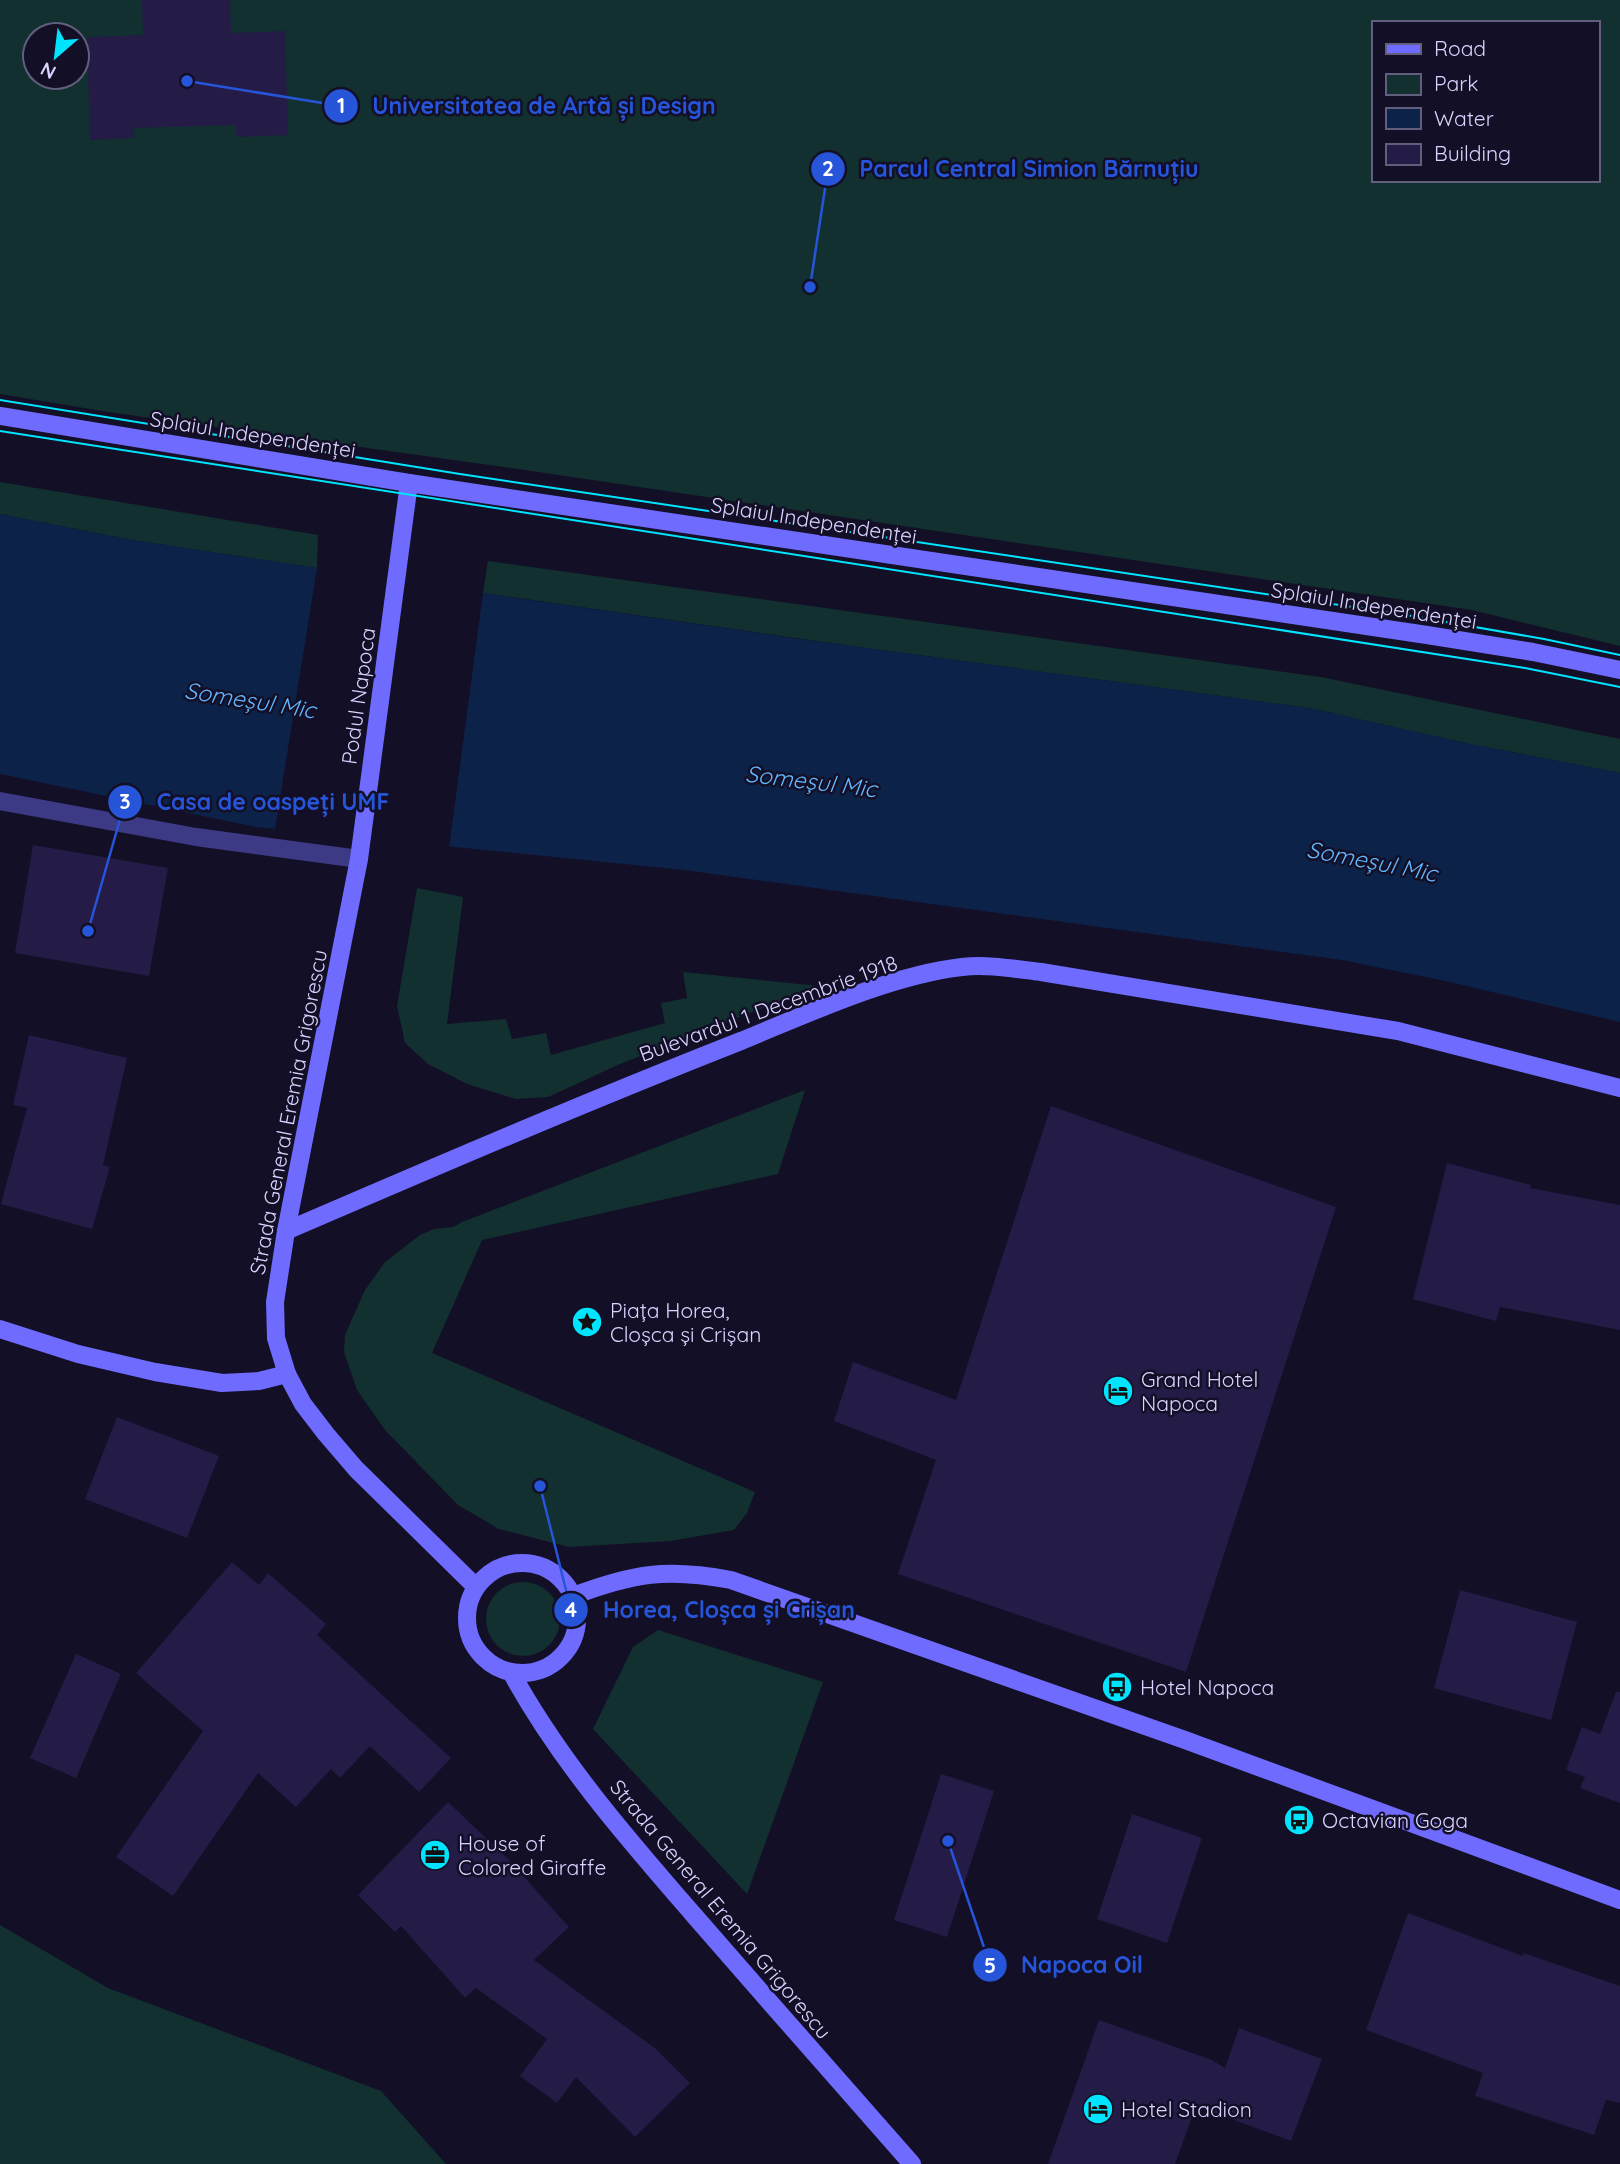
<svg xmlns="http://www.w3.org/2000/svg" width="1620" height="2164" viewBox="0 0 1620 2164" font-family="Quicksand,sans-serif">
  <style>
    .green { fill: #12302f; fill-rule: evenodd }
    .water { fill: #0c2248 }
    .pier { fill: #130f26 }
    .building { fill: #241b47 }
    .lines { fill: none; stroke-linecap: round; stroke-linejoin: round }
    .street { stroke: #3d3a85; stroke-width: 18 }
    .secondary { stroke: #6f6bff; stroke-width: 18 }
    .tram { stroke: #00e5ff; stroke-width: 2 }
    .labels { text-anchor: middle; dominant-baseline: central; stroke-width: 5; stroke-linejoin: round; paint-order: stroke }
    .street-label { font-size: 21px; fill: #d9d4ff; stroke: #130f26 }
    .poi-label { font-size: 21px; fill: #d9d4ff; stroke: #130f26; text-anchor: start }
    .water-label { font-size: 23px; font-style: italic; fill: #62b6ff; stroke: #130f26 }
    .leader { fill: none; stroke: #2655da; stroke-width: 2.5 }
    .callout-dot { fill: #2655da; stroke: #130f26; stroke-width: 2.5 }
    .mark-label { font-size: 21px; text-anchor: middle; font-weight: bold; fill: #fff }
    .callout-label { font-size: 23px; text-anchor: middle; font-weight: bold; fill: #2655da; stroke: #130f26; stroke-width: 5; stroke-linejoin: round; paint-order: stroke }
  </style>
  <rect width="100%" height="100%" fill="#130f26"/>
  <g class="green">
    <path d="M0 0H1620V646L1472 610 504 467 108 412 0 394ZM1373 23H1597V180H1373ZM35 35H77V77H35Z"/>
    <path d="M0 482 318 535 317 568 126 539 0 514Z"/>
    <path d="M488 561 1321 677 1620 739V773L1470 744 1309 708 830 643 483 593Z"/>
    <path d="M417 888 463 897 447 1024 506 1019 512 1039 546 1033 551 1055 665 1023 661 1003 687 998 683 972 819 986 620 1064 548 1097 516 1099 467 1084 428 1064 405 1043 397 1006Z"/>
    <path d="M805 1090 778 1174 482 1240 432 1353 755 1492 747 1513 734 1530 670 1541 569 1547 499 1529 458 1505 385 1430 357 1390 344 1352 345 1335 365 1290 385 1262 420 1235 434 1229 453 1227 462 1222Z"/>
    <circle cx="523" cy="1619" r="37"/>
    <path d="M658 1630 823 1682 747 1894 593 1729 633 1647Z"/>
    <path d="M0 1925 108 1988 381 2091 446 2164H0Z"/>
  </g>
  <path class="water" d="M0 514 126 539 483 593 807 640 1309 708 1470 744 1620 773V1022L1445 981 1342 960 684 870 256 827 0 774Z"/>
  <path class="pier" d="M317 568 483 593 449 848 275 829Z"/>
  <g class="building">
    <path d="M142 0H230L231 33 285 31 288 135 236 137V125L134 128V138L90 140 87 37 143 35Z"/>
    <path d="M33 845 168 868 149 976 15 953Z"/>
    <path d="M29 1035 127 1058 103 1165 110 1167 92 1229 1 1204 27 1108 13 1105Z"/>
    <path d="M1051 1106 1336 1207 1186 1672 898 1574 936 1460 834 1421 853 1362 956 1400Z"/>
    <path d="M1447 1163 1531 1185 1530 1188 1620 1205V1330L1500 1307 1496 1321 1413 1299Z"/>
    <path d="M117 1417 219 1456 187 1538 85 1499Z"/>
    <path d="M232 1562 259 1585 268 1573 326 1624 317 1635 451 1758 419 1792 370 1746 340 1778 331 1769 296 1807 258 1773 173 1896 116 1857 203 1731 136 1673Z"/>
    <path d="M1460 1590 1577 1622 1551 1720 1434 1688Z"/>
    <path d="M76 1654 121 1674 76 1778 30 1758Z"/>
    <path d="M1616 1692H1620V1803L1580 1788 1585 1777 1566 1770 1582 1727 1600 1734Z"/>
    <path d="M941 1774 994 1791 947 1937 894 1920Z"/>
    <path d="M448 1802 510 1861 569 1927 534 1960 656 2049 690 2083 635 2137 576 2077 557 2103 520 2076 547 2039 476 1988 465 1998 401 1926 395 1932 358 1895Z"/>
    <path d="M1132 1814 1202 1838 1167 1943 1097 1919Z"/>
    <path d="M1408 1913 1523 1956V1953L1620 1986V2103L1606 2100 1594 2135 1475 2096 1483 2073 1366 2030Z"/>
    <path d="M1099 2020 1212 2060 1225 2068 1239 2028 1322 2059 1291 2141 1196 2106 1175 2164H1048Z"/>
  </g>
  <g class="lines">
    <path class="street" d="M0 801 196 837 359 859"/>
    <g class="secondary">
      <path d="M0 416 409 483 1427 635 1533 652 1620 670"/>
      <path d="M409 483 359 859 286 1231 275 1302 276 1338 287 1374 303 1404 326 1434 356 1469 476 1587"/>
      <path d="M286 1231C437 1166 588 1101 741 1041 807 1014 891 975 962 967 988 964 1015 969 1041 972L1398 1031 1620 1088"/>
      <path d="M0 1329 78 1354 155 1372 222 1383 259 1381 287 1374"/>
      <circle cx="522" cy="1618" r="55"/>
      <path d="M573 1596C634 1573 667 1568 731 1580L1185 1740 1620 1900"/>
      <path d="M511 1672C559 1760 626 1837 692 1913 765 1997 838 2080 912 2164"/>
    </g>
    <g class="tram">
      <path d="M0 400 460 474 1400 614 1544 639 1620 655"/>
      <path d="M0 431 1525 668 1620 687"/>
    </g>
  </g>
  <defs>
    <g id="sight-disc" transform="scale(1.575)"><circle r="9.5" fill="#00e5ff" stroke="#130f26"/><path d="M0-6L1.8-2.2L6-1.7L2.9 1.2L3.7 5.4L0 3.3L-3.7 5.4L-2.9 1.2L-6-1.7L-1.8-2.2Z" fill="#111"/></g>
    <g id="hotel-disc" transform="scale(1.575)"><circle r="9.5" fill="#00e5ff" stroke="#130f26"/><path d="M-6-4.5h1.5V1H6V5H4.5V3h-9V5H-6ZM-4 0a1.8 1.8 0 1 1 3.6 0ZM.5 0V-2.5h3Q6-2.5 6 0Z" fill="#111"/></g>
    <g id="bus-disc" transform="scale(1.575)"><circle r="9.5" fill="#00e5ff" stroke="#130f26"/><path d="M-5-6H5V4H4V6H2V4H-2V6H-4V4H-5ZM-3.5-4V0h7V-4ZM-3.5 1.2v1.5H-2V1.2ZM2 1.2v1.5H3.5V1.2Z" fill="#111"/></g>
    <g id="office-disc" transform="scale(1.575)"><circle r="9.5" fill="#00e5ff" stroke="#130f26"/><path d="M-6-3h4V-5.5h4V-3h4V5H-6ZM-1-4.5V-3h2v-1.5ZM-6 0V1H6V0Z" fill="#111"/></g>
  </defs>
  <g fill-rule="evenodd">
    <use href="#sight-disc" x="587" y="1322"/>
    <use href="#hotel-disc" x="1118" y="1391"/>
    <use href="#bus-disc" x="1117" y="1687"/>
    <use href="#bus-disc" x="1299" y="1820"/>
    <use href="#office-disc" x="435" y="1855"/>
    <use href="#hotel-disc" x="1098" y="2109"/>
  </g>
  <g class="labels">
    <g class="street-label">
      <text transform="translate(253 434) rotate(9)">Splaiul Independenței</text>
      <text transform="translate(814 520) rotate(9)">Splaiul Independenței</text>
      <text transform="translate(1374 605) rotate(9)">Splaiul Independenței</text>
      <text transform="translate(358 696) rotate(-82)">Podul Napoca</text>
      <text transform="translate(768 1008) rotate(-20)">Bulevardul 1 Decembrie 1918</text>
      <text transform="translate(288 1112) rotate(-79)">Strada General Eremia Grigorescu</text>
      <text transform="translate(721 1909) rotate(50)">Strada General Eremia Grigorescu</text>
    </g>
    <g class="poi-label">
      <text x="610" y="1310">Piața Horea,<tspan x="610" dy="24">Cloșca și Crișan</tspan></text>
      <text x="1141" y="1379">Grand Hotel<tspan x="1141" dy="24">Napoca</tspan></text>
      <text x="1140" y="1687">Hotel Napoca</text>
      <text x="1322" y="1820">Octavian Goga</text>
      <text x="458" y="1843">House of<tspan x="458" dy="24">Colored Giraffe</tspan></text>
      <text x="1121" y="2109">Hotel Stadion</text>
    </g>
    <g class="water-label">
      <text transform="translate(250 700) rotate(9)">Someșul Mic</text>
      <text transform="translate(811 781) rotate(7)">Someșul Mic</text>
      <text transform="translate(1372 861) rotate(11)">Someșul Mic</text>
    </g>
  </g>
  <path class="leader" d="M187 81L341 106M810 287L828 169M88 931L125 802M540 1486L571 1610M948 1841L990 1965"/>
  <g class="callout-dot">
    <circle cx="187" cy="81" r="7"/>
    <circle cx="810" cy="287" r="7"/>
    <circle cx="88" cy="931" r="7"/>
    <circle cx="540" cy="1486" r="7"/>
    <circle cx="948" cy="1841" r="7"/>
    <circle cx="341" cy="106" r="18"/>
    <circle cx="828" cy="169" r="18"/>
    <circle cx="125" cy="802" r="18"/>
    <circle cx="571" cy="1610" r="18"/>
    <circle cx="990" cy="1965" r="18"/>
  </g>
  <g class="mark-label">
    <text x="341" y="113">1</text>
    <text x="828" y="176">2</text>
    <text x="125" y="809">3</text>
    <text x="571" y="1617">4</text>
    <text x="990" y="1973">5</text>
  </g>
  <g class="callout-label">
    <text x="544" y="114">Universitatea de Artă și Design</text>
    <text x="1029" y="177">Parcul Central Simion Bărnuțiu</text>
    <text x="273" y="810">Casa de oaspeți UMF</text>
    <text x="729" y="1618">Horea, Cloșca și Crișan</text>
    <text x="1082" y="1973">Napoca Oil</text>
  </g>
  <rect x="1372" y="21" width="228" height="161" fill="#130f26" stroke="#625e7d" stroke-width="2"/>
  <rect x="1386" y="44" width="35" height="10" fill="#6f6bff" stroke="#625e7d" stroke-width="2"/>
  <text x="1434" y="56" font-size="21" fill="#d9d4ff">Road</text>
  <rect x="1386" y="74" width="35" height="21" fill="#12302f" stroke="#625e7d" stroke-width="2"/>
  <text x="1434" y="91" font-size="21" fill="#d9d4ff">Park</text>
  <rect x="1386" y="108" width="35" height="21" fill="#0c2248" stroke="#625e7d" stroke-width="2"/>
  <text x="1434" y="126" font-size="21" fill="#d9d4ff">Water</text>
  <rect x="1386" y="144" width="35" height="21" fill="#241b47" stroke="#625e7d" stroke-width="2"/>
  <text x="1434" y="161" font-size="21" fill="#d9d4ff">Building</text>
  <g transform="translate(56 56) rotate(208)"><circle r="33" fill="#130f26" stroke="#625e7d" stroke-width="2"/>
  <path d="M0-5L12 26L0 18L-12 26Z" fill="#00e5ff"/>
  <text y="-10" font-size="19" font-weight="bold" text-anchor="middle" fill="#d9d4ff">N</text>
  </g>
</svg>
